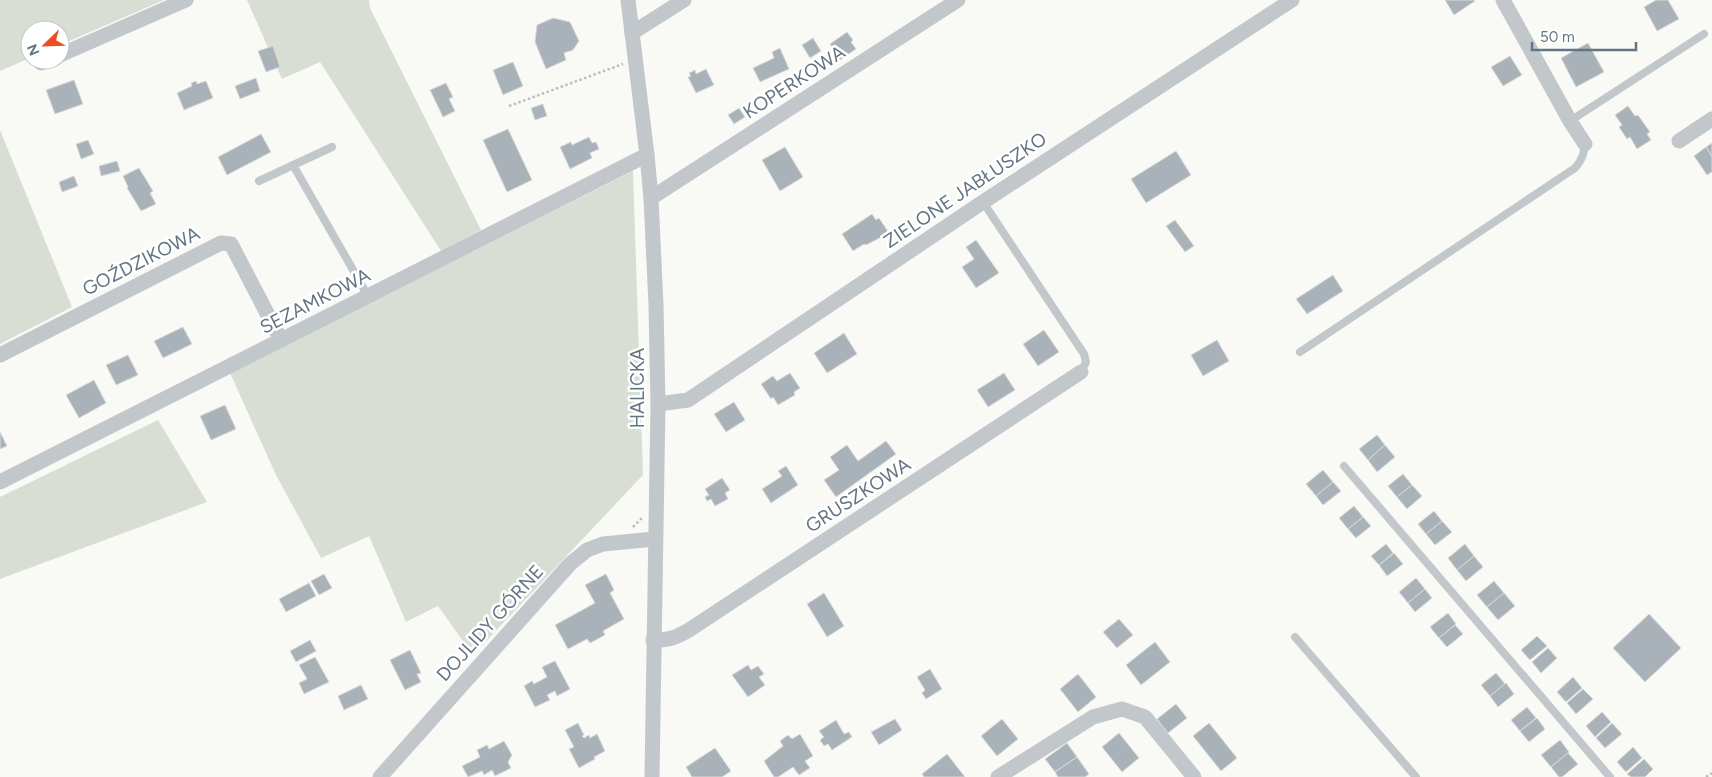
<svg xmlns="http://www.w3.org/2000/svg" width="1712" height="777" viewBox="0 0 1712 777" font-family="Figtree,sans-serif">
  <style>
    .green { fill: #d9ded5 }
    .building { fill: #a8b2b8; stroke: #dbdbd8 }
    .lines { fill: none; stroke-linecap: round; stroke-linejoin: round }
    .path { stroke: #babec1; stroke-width: 2.5; stroke-dasharray: 2.5 2.5; stroke-linecap: butt }
    .service { stroke: #c2c7cb; stroke-width: 8 }
    .minor { stroke: #c2c7cb; stroke-width: 15 }
    .labels { text-anchor: middle; dominant-baseline: central; stroke-width: 5; stroke-linejoin: round; paint-order: stroke }
    .street-label { font-size: 19px; fill: #627583; stroke: #fff }
  </style>
  <rect width="100%" height="100%" fill="#f9f9f6"/>
  <g class="green">
    <path d="M0 0H164L60 45V30H30V58L0 71Z"/>
    <path d="M247 0H369L370 8 481 230 441 251 320 62 282 79Z"/>
    <path d="M0 130 72 307 0 344Z"/>
    <path d="M633 171 643 475 473 655 438 606 406 622 369 536 321 558 276 475 230 373Z"/>
    <path d="M158 420 207 502 0 579V497Z"/>
  </g>
  <g class="building">
    <path d="M1445 0H1474L1475 1 1454 15Z"/>
    <path d="M1656 0H1668L1679 19 1657 31 1644 7Z"/>
    <path d="M553 18 570 22 579 41 573 50 564 53 566 60 546 69 535 42 537 25Z"/>
    <path d="M847 32 853 40 851 42 856 49 840 60 830 44Z"/>
    <path d="M813 38 821 51 810 58 802 45Z"/>
    <path d="M1588 43 1604 72 1576 87 1561 58Z"/>
    <path d="M273 46 280 67 266 72 258 51Z"/>
    <path d="M780 48 789 69 760 82 753 68 774 58 772 52Z"/>
    <path d="M1510 56 1522 75 1503 86 1491 67Z"/>
    <path d="M513 62 523 86 503 95 493 70Z"/>
    <path d="M706 69 714 85 696 93 688 77 691 76 689 73 695 70 696 74Z"/>
    <path d="M256 78 260 91 240 99 235 86Z"/>
    <path d="M74 80 83 104 55 114 46 90Z"/>
    <path d="M196 81 197 84 206 81 213 98 184 110 177 93 192 86 191 83Z"/>
    <path d="M446 83 453 97 449 99 455 111 443 117 430 90Z"/>
    <path d="M543 104 547 116 535 120 531 108Z"/>
    <path d="M1628 106 1635 116 1638 115 1650 132 1647 134 1651 140 1637 149 1630 137 1627 139 1619 127 1622 125 1615 115Z"/>
    <path d="M739 108 745 117 734 124 728 115Z"/>
    <path d="M508 129 532 180 507 192 483 140Z"/>
    <path d="M261 134 271 152 227 175 218 157Z"/>
    <path d="M589 137 592 143 596 142 599 149 590 153 592 158 570 169 560 147 571 142 572 145Z"/>
    <path d="M88 140 94 154 81 159 76 144Z"/>
    <path d="M1712 143V157L1706 147Z"/>
    <path d="M785 147 803 177 780 191 762 160Z"/>
    <path d="M1706 147 1712 157V172L1707 175 1694 156Z"/>
    <path d="M1176 151 1191 175 1146 203 1131 179Z"/>
    <path d="M117 161 120 171 101 176 99 166Z"/>
    <path d="M139 168 153 191 150 193 156 204 141 211 127 188 128 187 123 176Z"/>
    <path d="M74 176 78 186 62 192 59 182Z"/>
    <path d="M872 214 876 220 879 218 889 233 866 245 864 244 853 251 842 234Z"/>
    <path d="M1175 220 1194 246 1185 252 1166 226Z"/>
    <path d="M976 240 999 273 976 288 962 267 974 259 966 247Z"/>
    <path d="M1333 275 1343 291 1307 314 1296 299Z"/>
    <path d="M183 327 192 344 163 358 154 341Z"/>
    <path d="M1044 330 1059 352 1038 366 1023 344Z"/>
    <path d="M844 333 857 354 827 373 814 353Z"/>
    <path d="M1217 340 1229 361 1203 376 1191 355Z"/>
    <path d="M128 355 138 375 116 385 106 365Z"/>
    <path d="M790 373 800 388 794 392 795 395 778 405 773 397 771 399 761 384 773 376 777 381Z"/>
    <path d="M1004 373 1015 390 988 407 977 390Z"/>
    <path d="M94 380 106 403 79 418 66 395Z"/>
    <path d="M734 402 745 420 726 432 714 414Z"/>
    <path d="M225 405 236 429 211 440 200 416Z"/>
    <path d="M0 432 7 446 0 449Z"/>
    <path d="M1377 435 1385 445 1368 460 1359 449Z"/>
    <path d="M886 441 896 454 836 497 824 480 839 470 830 457 847 445 858 461Z"/>
    <path d="M1385 445 1395 457 1377 472 1368 460Z"/>
    <path d="M786 466 798 485 771 503 762 489 782 476 778 471Z"/>
    <path d="M1323 470 1333 482 1316 496 1306 484Z"/>
    <path d="M1403 474 1412 485 1397 497 1388 486Z"/>
    <path d="M722 478 730 490 725 493 728 499 715 506 711 499 707 501 705 497 709 495 705 489Z"/>
    <path d="M1333 482 1341 491 1323 505 1316 496Z"/>
    <path d="M1412 485 1422 496 1407 509 1397 497Z"/>
    <path d="M1354 506 1363 517 1348 529 1339 518Z"/>
    <path d="M1434 511 1442 521 1426 534 1418 524Z"/>
    <path d="M1363 517 1371 526 1356 538 1348 529Z"/>
    <path d="M1442 521 1452 532 1435 545 1426 534Z"/>
    <path d="M1386 544 1393 553 1379 565 1371 556Z"/>
    <path d="M1465 544 1474 556 1457 570 1448 558Z"/>
    <path d="M1394 553 1403 564 1387 576 1379 565Z"/>
    <path d="M1474 556 1483 567 1466 581 1457 570Z"/>
    <path d="M324 574 332 588 319 595 311 581Z"/>
    <path d="M606 574 614 590 610 593 624 619 603 631 605 635 590 643 587 639 568 649 555 625 595 603 585 585Z"/>
    <path d="M1416 578 1425 589 1408 603 1399 592Z"/>
    <path d="M1494 581 1504 593 1487 607 1477 595Z"/>
    <path d="M309 583 316 596 286 612 279 599Z"/>
    <path d="M1425 589 1432 598 1415 612 1408 603Z"/>
    <path d="M824 593 844 626 827 637 807 604Z"/>
    <path d="M1504 593 1515 606 1498 620 1487 607Z"/>
    <path d="M1448 613 1456 624 1439 638 1430 627Z"/>
    <path d="M1649 614 1681 648 1645 682 1613 648Z"/>
    <path d="M1119 619 1133 635 1117 648 1103 632Z"/>
    <path d="M1455 625 1463 634 1447 647 1439 638Z"/>
    <path d="M1537 636 1547 646 1530 660 1521 650Z"/>
    <path d="M310 640 316 651 296 662 290 651Z"/>
    <path d="M1155 642 1170 662 1141 685 1126 665Z"/>
    <path d="M1548 648 1557 658 1541 673 1532 662Z"/>
    <path d="M410 650 421 673 417 674 421 682 405 690 390 660Z"/>
    <path d="M315 657 329 682 304 694 299 683 307 679 299 665Z"/>
    <path d="M555 661 570 689 557 696 555 691 547 695 550 700 535 707 524 686 532 681 534 684 547 677 542 667Z"/>
    <path d="M748 665 751 670 758 666 764 674 759 677 765 685 748 697 732 675Z"/>
    <path d="M930 669 942 689 926 699 922 693 925 690 917 677Z"/>
    <path d="M1496 673 1505 684 1490 696 1481 685Z"/>
    <path d="M1078 674 1096 697 1078 712 1060 689Z"/>
    <path d="M1573 677 1582 688 1566 702 1557 692Z"/>
    <path d="M1506 683 1514 694 1498 707 1490 696Z"/>
    <path d="M361 685 368 699 344 710 338 696Z"/>
    <path d="M1583 689 1593 699 1576 714 1567 703Z"/>
    <path d="M1176 704 1187 718 1168 733 1157 719Z"/>
    <path d="M1527 707 1536 718 1520 731 1511 720Z"/>
    <path d="M1602 712 1611 722 1595 737 1586 726Z"/>
    <path d="M1537 718 1545 729 1529 742 1520 731Z"/>
    <path d="M895 719 902 730 879 745 871 732Z"/>
    <path d="M1002 719 1018 739 997 756 981 736Z"/>
    <path d="M836 720 844 734 849 732 852 737 832 750 828 744 824 746 820 740 824 737 819 731Z"/>
    <path d="M578 723 584 735 582 736 584 738 589 735 590 738 597 734 605 751 594 757 595 759 579 768 569 749 574 747 565 730Z"/>
    <path d="M1209 723 1237 758 1221 771 1193 736Z"/>
    <path d="M1612 723 1622 734 1605 748 1596 738Z"/>
    <path d="M1119 733 1139 758 1122 772 1102 747Z"/>
    <path d="M800 734 813 756 805 761 810 768 799 775 793 767 778 777H774L764 761 783 746 780 741 788 735 792 739Z"/>
    <path d="M1560 740 1569 752 1551 767 1541 755Z"/>
    <path d="M504 741 512 755 508 762 511 768 495 776 492 770 484 775 482 771 468 777 462 766 480 757 477 750 487 745 489 749Z"/>
    <path d="M1067 743 1077 757 1055 772 1045 759Z"/>
    <path d="M1633 747 1642 758 1626 772 1617 762Z"/>
    <path d="M715 748 731 771 722 777H692L686 767Z"/>
    <path d="M1568 753 1578 764 1562 777H1559L1551 767Z"/>
    <path d="M947 754 965 777H924L922 774Z"/>
    <path d="M1077 757 1089 774 1085 777H1058L1055 772Z"/>
    <path d="M1644 759 1653 769 1645 777H1631L1627 774Z"/>
  </g>
  <g class="lines">
    <g class="path">
      <path d="M509 106 623 64"/>
      <path d="M633 527 642 518"/>
      <path d="M1706 777 1712 773"/>
    </g>
    <g class="service">
      <path d="M1570 121 1704 34"/>
      <path d="M293 165 368 296"/>
      <path d="M259 181 332 147"/>
      <path d="M983 202 1084 354 1086 362 1081 372"/>
      <path d="M1300 352 1575 168C1582 160 1584 154 1585 144"/>
      <path d="M1344 466 1610 777"/>
      <path d="M1295 637 1416 777"/>
    </g>
    <g class="minor">
      <path d="M628 0 647 155 651 198 656 305 658 404 652 777"/>
      <path d="M1503 0 1570 121 1585 144"/>
      <path d="M632 33 684 0"/>
      <path d="M60 55 186 0"/>
      <path d="M41 63 47 60"/>
      <path d="M1679 141 1712 119"/>
      <path d="M651 198 958 0"/>
      <path d="M0 355 221 243 231 244 281 340"/>
      <path d="M658 404 688 400 983 202 1292 0"/>
      <path d="M0 482 647 155"/>
      <path d="M653 640C668 641 677 637 689 630L1081 372"/>
      <path d="M380 777 570 564 587 550 603 544 655 539"/>
      <path d="M998 777 1093 717 1122 709 1145 717 1194 777"/>
    </g>
  </g>
  <g class="labels">
    <g class="street-label">
      <text transform="translate(794 82) rotate(-33)">KOPERKOWA</text>
      <text transform="translate(965 190) rotate(-34)">ZIELONE JABŁUSZKO</text>
      <text transform="translate(141 261) rotate(-27)">GOŹDZIKOWA</text>
      <text transform="translate(315 301) rotate(-27)">SEZAMKOWA</text>
      <text transform="translate(637 388) rotate(-90)">HALICKA</text>
      <text transform="translate(858 495) rotate(-33)">GRUSZKOWA</text>
      <text transform="translate(490 623) rotate(-48)">DOJLIDY GÓRNE</text>
    </g>
  </g>
  <g transform="translate(45 45) rotate(247)"><circle r="24" fill="#ffffff" stroke="#c0c8cd"/>
  <path d="M0-4L9 19L0 12L-9 19Z" fill="#ed4d22"/>
  <text y="-8" font-size="14" font-weight="bold" text-anchor="middle" fill="#627583">N</text>
  </g>
  <path d="M1532 42v8h104v-8" fill="none" stroke="#627583" stroke-width="2.5"/>
  <text x="1540" y="42" font-size="15" fill="#627583" stroke="#ffffff" stroke-width="4" paint-order="stroke">50 m</text>
</svg>
